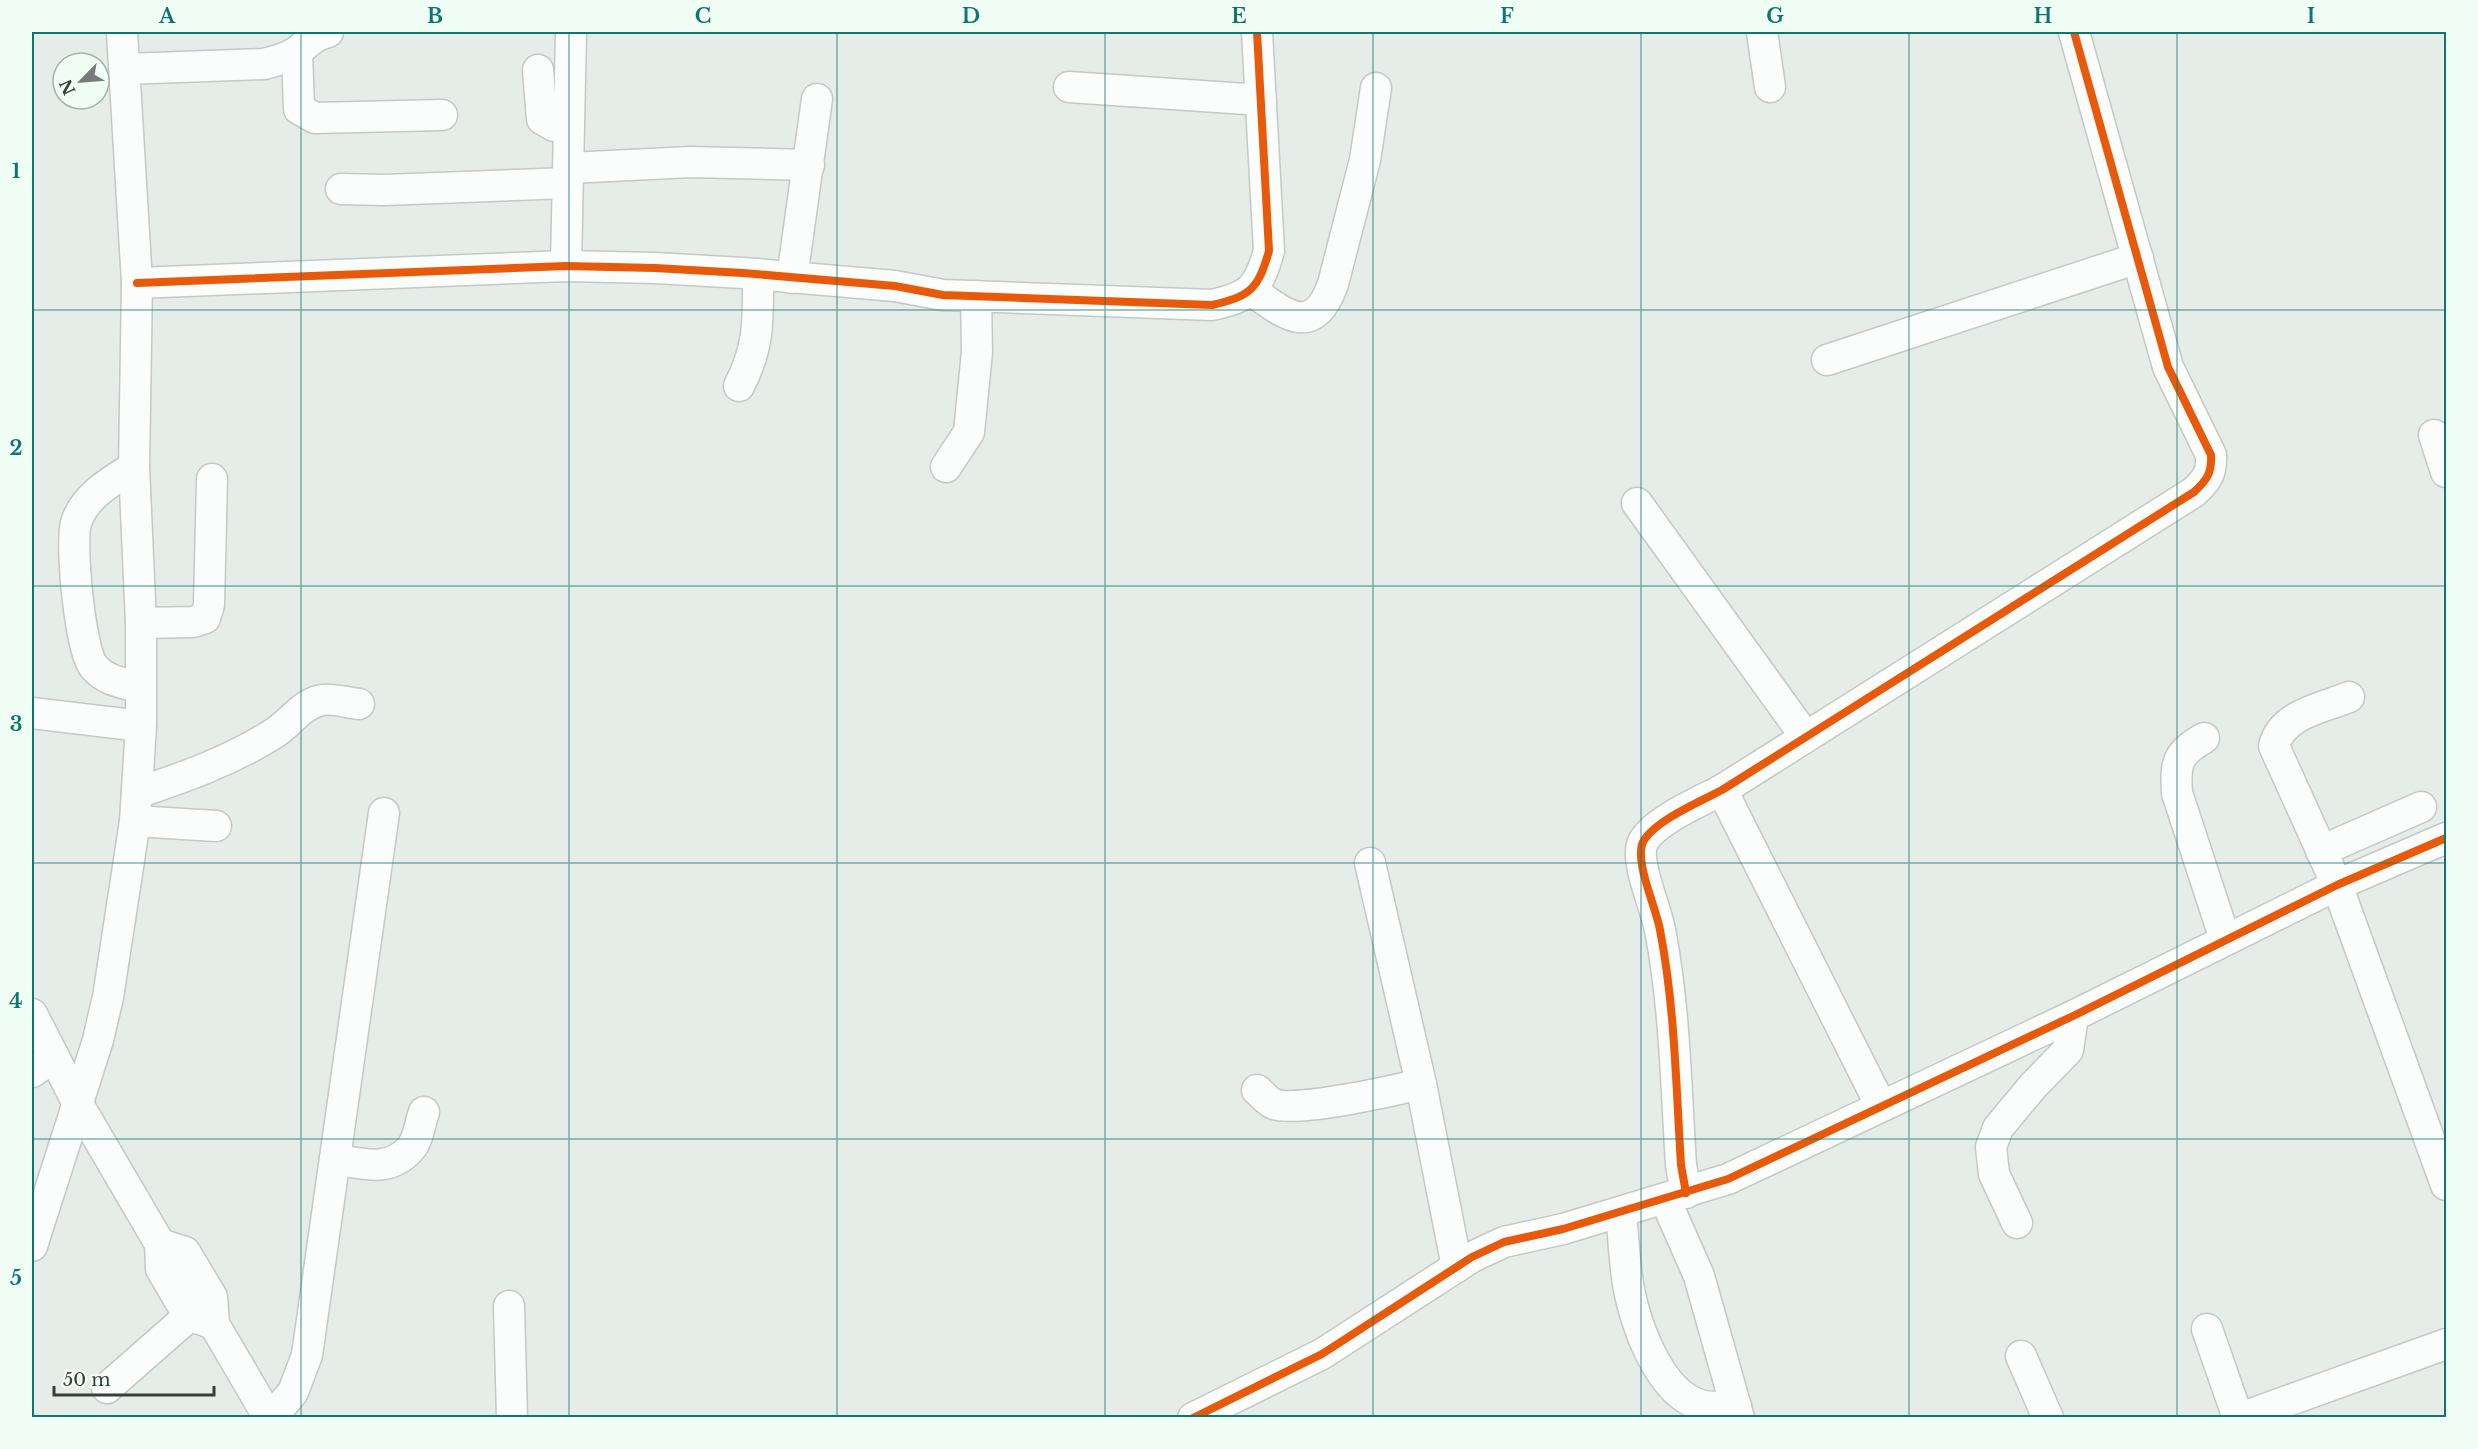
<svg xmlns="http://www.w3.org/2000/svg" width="2478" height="1449" viewBox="0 0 2478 1449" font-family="'Libre Baskerville',serif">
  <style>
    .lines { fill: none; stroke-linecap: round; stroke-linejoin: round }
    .minor-casing { stroke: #c3c9c5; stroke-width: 33 }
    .minor { stroke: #fbfcfc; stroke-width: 30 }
    .cycleway-casing { stroke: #f0fdf5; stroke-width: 11 }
    .cycleway { stroke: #e8590c; stroke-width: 8 }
    .grid { fill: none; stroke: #0f766e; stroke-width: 1.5; stroke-opacity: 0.55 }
    .neatline { fill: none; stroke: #0f766e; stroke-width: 2 }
    .grid-label { font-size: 20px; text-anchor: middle; font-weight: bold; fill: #0f766e }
  </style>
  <rect width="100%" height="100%" fill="#e6ede9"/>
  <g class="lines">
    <g class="minor-casing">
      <g id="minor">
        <path d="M1762 32 1770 87"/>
        <path d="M297 52 299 109 315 118 442 115"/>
        <path d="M125 69 264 64C275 61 286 59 296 52 309 43 312 36 328 32"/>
        <path d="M538 70 542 119 554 126 568 128"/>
        <path d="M1069 87 1261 100"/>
        <path d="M569 168 691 162 809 165"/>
        <path d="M341 189 384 190 567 183"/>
        <path d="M566 266 571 32"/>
        <path d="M792 278 817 99"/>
        <path d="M137 283 566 266 655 268 743 273 895 286 943 295 1212 305C1251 296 1258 289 1269 251L1257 32"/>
        <path d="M1251 290C1286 315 1313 339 1333 284L1365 160 1376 88"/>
        <path d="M1827 360 2138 258"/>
        <path d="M739 386C760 346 758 318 758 274"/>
        <path d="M2434 435 2446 472"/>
        <path d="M134 467C113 480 84 496 76 523 70 543 80 652 94 667 106 681 123 683 139 687"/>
        <path d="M946 467 969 432 977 352 976 296"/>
        <path d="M1637 503 1805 736"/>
        <path d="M141 623 193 622 205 618 209 605 212 479"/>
        <path d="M2349 697C2322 708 2282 714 2274 746L2337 885 2446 1185"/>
        <path d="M32 713 141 726"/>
        <path d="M2204 738C2177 754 2175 762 2177 793L2225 939"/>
        <path d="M1722 790 1881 1106"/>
        <path d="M137 793C185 777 230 761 273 734 290 724 301 704 322 700 333 698 348 703 359 704"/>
        <path d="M135 821 216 826"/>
        <path d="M2321 851 2421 807"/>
        <path d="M1370 863 1421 1084 1457 1267"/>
        <path d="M32 1014 78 1104 160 1244 161 1269 188 1315 214 1324"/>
        <path d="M32 1072 54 1057"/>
        <path d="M1257 1090C1262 1094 1268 1102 1274 1104 1295 1113 1396 1090 1421 1084"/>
        <path d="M335 1159C362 1164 390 1173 411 1148 418 1140 420 1123 424 1112"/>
        <path d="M1686 1193 1681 1165C1676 1087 1675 1007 1660 930 1656 907 1634 861 1643 842 1654 821 1701 801 1722 790L2194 492C2207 480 2212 473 2211 455L2168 367 2074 32"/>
        <path d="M1665 1199 1699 1276 1739 1418"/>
        <path d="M1621 1212C1623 1233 1624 1255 1627 1277 1632 1317 1658 1396 1704 1406 1713 1408 1726 1406 1736 1406"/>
        <path d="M2017 1223 1994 1174 1991 1147 1998 1128 2033 1086 2068 1050 2073 1016"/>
        <path d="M160 1244 185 1252 212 1297 214 1324 269 1418"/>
        <path d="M32 1246 98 1040 108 997 135 821 141 726V623L134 467 137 283 122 32"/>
        <path d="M509 1306 512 1418"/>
        <path d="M2207 1329 2238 1418"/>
        <path d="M2021 1356 2048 1418"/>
        <path d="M107 1388 204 1303"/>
        <path d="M271 1418 293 1392 307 1355 384 813"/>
        <path d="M1193 1418 1322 1354 1472 1257 1504 1242 1563 1229 1728 1179 2073 1016 2337 885 2446 838"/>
        <path d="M2240 1418 2446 1344"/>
      </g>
    </g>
    <use href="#minor" class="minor"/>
    <g class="cycleway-casing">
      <g id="cycleway">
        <path d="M137 283 566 266 655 268 743 273 895 286 943 295 1212 305C1251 296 1258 289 1269 251L1257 32"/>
        <path d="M1686 1193 1681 1165C1676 1087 1675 1007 1660 930 1656 907 1634 861 1643 842 1654 821 1701 801 1722 790L2194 492C2207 480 2212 473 2211 455L2168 367 2074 32"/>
        <path d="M1193 1418 1322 1354 1472 1257 1504 1242 1563 1229 1728 1179 2073 1016 2337 885 2446 838"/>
      </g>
    </g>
    <use href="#cycleway" class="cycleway"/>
  </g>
  <path class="grid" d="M301 32V1418M569 32V1418M837 32V1418M1105 32V1418M1373 32V1418M1641 32V1418M1909 32V1418M2177 32V1418M32 310H2446M32 586H2446M32 863H2446M32 1139H2446"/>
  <rect width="2478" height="1449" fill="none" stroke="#f0fdf5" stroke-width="66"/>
  <g transform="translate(81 81) rotate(245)"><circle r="28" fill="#f0fdf5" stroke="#a6b1ab" stroke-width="1.5"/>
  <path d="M0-4.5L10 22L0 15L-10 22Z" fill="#757b78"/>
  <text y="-9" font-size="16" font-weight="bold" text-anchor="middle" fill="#383e3b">N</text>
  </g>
  <path d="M54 1386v9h160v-9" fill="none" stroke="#383e3b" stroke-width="3"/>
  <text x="63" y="1386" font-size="18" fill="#383e3b" stroke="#f0fdf5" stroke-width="4.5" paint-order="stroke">50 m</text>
  <rect x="33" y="33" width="2412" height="1383" class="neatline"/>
  <g class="grid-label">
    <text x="167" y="23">A</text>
    <text x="435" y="23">B</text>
    <text x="703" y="23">C</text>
    <text x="971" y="23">D</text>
    <text x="1239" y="23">E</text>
    <text x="1507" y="23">F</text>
    <text x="1775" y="23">G</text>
    <text x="2043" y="23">H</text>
    <text x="2311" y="23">I</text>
    <text x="16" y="178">1</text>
    <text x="16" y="455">2</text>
    <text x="16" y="731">3</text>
    <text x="16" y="1008">4</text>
    <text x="16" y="1285">5</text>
  </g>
</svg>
